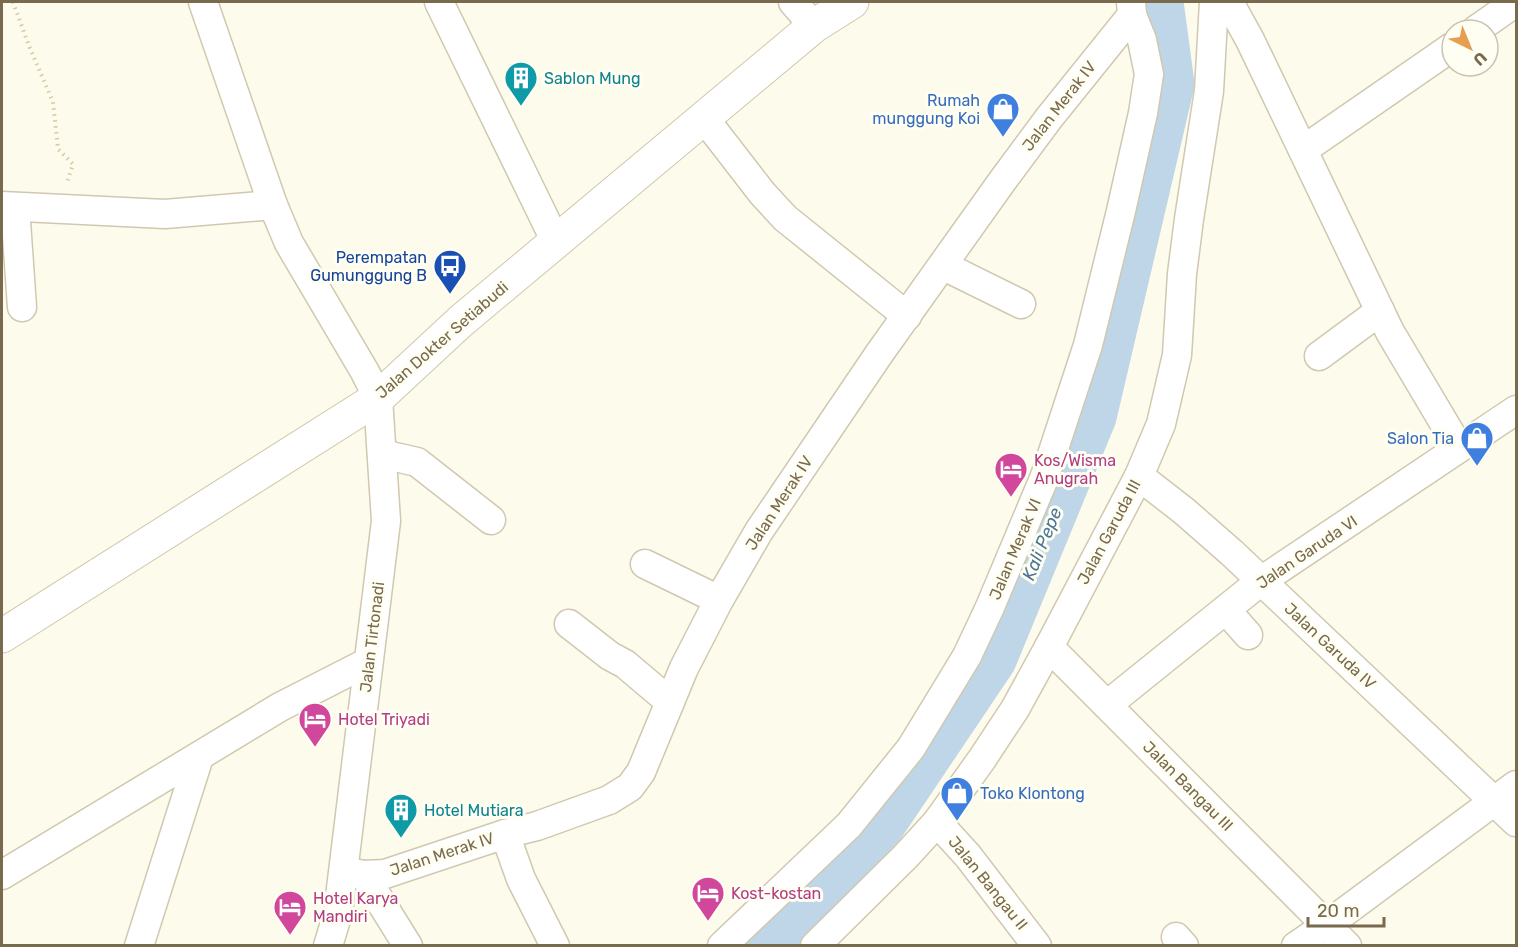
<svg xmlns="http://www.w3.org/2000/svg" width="1518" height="947" viewBox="0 0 1518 947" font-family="Rubik,sans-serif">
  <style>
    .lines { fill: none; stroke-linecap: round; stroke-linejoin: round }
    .river { stroke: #bfd6e8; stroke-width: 45 }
    .street-casing { stroke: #d0c8af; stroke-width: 31 }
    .secondary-casing { stroke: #d1c7ab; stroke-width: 35 }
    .path { stroke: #d9c8a5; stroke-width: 4; stroke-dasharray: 1.5 4.5; stroke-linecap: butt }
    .street { stroke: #fff; stroke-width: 28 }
    .secondary { stroke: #fff; stroke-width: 33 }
    .labels { text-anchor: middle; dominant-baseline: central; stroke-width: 6; stroke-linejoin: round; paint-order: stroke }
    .culture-label { font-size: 16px; fill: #0d838f; stroke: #fffef2; text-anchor: start }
    .shop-label { font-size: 16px; fill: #366cbe; stroke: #fffef2; text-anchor: end }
    .street-label { font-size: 16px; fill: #796a4d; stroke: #fffef2 }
    .transit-label { font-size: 16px; fill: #164399; stroke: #fffef2; text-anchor: end }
    .hotel-label { font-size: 16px; fill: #b23c85; stroke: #fffef2; text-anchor: start }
    .water-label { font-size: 18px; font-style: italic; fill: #4c779b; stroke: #fffef2 }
  </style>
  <rect width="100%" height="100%" fill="#fdfbeb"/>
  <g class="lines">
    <path class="river" d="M769 946 883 825 994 660 1094 417 1172 84 1161 2"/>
    <g class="street-casing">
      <g id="street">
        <path d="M203 2 273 205 289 243 365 372 378 398 386 521 338 913 328 946"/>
        <path d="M439 2 556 242"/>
        <path d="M793 2 814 26"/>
        <path d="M1229 2 1250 40 1390 332 1459 448"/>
        <path d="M1476 30 1516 2"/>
        <path d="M704 118 762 193 785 218 907 316"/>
        <path d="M1303 150 1452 47"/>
        <path d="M2 206 165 214 273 205"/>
        <path d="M15 207 22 307"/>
        <path d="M944 266 1021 304"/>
        <path d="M1319 356 1380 311"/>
        <path d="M382 454 417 462 491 520"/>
        <path d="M1139 476 1184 511 1232 553 1516 822"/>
        <path d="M645 564 719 600"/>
        <path d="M1226 610 1248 635"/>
        <path d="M569 624 610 656 625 664 670 702"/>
        <path d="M1049 647 1347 946"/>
        <path d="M1107 705 1261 581 1516 410"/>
        <path d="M937 822 968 856 1037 946"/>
        <path d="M505 834 521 879 555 946"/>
        <path d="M348 872 364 875 408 946"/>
        <path d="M2 875 280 707 368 662"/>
        <path d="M364 875 385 874 505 834 537 826 609 800 630 787 641 772 684 668 719 600 759 531 879 354 1003 180 1049 118 1132 15"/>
        <path d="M1176 937 1184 946"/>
        <path d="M139 946 199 757"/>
        <path d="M722 946 849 825 911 748 967 656 990 607 1045 476 1088 345 1121 211 1143 113 1149 74 1142 40 1132 15 1131 2"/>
        <path d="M815 946 906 856 937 822 982 759 1015 709 1049 647 1139 476 1161 424 1177 355 1182 274 1189 219 1209 91 1214 2"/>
        <path d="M1296 946 1327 925 1516 785"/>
      </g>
    </g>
    <g class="secondary-casing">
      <path id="secondary" d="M2 636 378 398 461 321 814 26 852 2"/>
    </g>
    <path class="path" d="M13 2 29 46 53 102 58 149 73 164 67 183"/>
    <use href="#street" class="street"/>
    <use href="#secondary" class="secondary"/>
  </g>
  <defs>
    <g id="building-pin" transform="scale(1.725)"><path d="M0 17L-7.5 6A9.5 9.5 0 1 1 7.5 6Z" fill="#0f9aa8" stroke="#fffef2"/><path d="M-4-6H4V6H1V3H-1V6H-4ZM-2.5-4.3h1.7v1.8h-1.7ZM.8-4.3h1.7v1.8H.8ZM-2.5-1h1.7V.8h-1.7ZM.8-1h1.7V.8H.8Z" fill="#fff"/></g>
    <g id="shop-pin" transform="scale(1.725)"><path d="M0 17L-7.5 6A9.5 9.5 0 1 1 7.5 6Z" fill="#3f7fe0" stroke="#fffef2"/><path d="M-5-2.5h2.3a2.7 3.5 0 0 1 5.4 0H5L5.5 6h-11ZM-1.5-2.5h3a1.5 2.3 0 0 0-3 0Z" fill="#fff"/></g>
    <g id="bus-pin" transform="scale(1.725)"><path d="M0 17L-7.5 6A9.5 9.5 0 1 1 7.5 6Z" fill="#1a4fb4" stroke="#fffef2"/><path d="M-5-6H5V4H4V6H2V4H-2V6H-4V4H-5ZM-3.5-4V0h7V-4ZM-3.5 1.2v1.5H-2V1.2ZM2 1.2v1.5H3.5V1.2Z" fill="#fff"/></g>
    <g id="hotel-pin" transform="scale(1.725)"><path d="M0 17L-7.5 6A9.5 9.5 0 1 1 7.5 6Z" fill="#d1479c" stroke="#fffef2"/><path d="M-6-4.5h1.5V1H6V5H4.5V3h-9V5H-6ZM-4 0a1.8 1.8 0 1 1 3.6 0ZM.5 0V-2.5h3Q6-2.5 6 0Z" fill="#fff"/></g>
  </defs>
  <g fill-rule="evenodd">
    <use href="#building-pin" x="521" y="78"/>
    <use href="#shop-pin" x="1003" y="109"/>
    <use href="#bus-pin" x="450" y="266"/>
    <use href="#shop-pin" x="1477" y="438"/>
    <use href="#hotel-pin" x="1011" y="469"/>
    <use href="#hotel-pin" x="315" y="719"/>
    <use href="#shop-pin" x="957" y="793"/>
    <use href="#building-pin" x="401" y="810"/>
    <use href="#hotel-pin" x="708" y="893"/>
    <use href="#hotel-pin" x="290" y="907"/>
  </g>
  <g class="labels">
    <g class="culture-label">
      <text x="544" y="78">Sablon Mung</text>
      <text x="424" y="810">Hotel Mutiara</text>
    </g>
    <g class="shop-label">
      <text x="980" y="100">Rumah<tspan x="980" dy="18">munggung Koi</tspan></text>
      <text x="1454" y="438">Salon Tia</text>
      <text x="980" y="793" text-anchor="start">Toko Klontong</text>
    </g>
    <g class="street-label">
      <text transform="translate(1059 106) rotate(-52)">Jalan Merak IV</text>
      <text transform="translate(442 340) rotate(-41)">Jalan Dokter Setiabudi</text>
      <text transform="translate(779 503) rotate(-57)">Jalan Merak IV</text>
      <text transform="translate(1109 532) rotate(-62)">Jalan Garuda III</text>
      <text transform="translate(1015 549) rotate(-67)">Jalan Merak VI</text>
      <text transform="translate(1307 552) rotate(-34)">Jalan Garuda VI</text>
      <text transform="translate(372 637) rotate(-83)">Jalan Tirtonadi</text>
      <text transform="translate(1330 646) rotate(43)">Jalan Garuda IV</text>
      <text transform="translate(1188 786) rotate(45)">Jalan Bangau III</text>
      <text transform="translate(442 854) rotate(-18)">Jalan Merak IV</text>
      <text transform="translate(988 883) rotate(51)">Jalan Bangau II</text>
    </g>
    <g class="transit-label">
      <text x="427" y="257">Perempatan<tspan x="427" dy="18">Gumunggung B</tspan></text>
    </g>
    <g class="hotel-label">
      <text x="1034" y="460">Kos/Wisma<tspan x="1034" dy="18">Anugrah</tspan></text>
      <text x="338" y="719">Hotel Triyadi</text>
      <text x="731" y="893">Kost-kostan</text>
      <text x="313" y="898">Hotel Karya<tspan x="313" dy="18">Mandiri</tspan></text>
    </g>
    <g class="water-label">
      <text transform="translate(1042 544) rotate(-68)">Kali Pepe</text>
    </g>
  </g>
  <rect width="1518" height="947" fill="none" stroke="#796a4d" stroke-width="6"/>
  <g transform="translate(1470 48) rotate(137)"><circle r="28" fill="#fffef2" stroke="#c9c3b0" stroke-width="1.5"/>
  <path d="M0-4.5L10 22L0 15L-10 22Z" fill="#e69e51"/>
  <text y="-9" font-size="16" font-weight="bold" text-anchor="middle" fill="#796a4d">U</text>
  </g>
  <path d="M1308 917v9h76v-9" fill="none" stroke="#796a4d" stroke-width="3"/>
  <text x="1317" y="917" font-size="18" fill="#796a4d" stroke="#fffef2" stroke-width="4.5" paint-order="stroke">20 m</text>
</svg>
